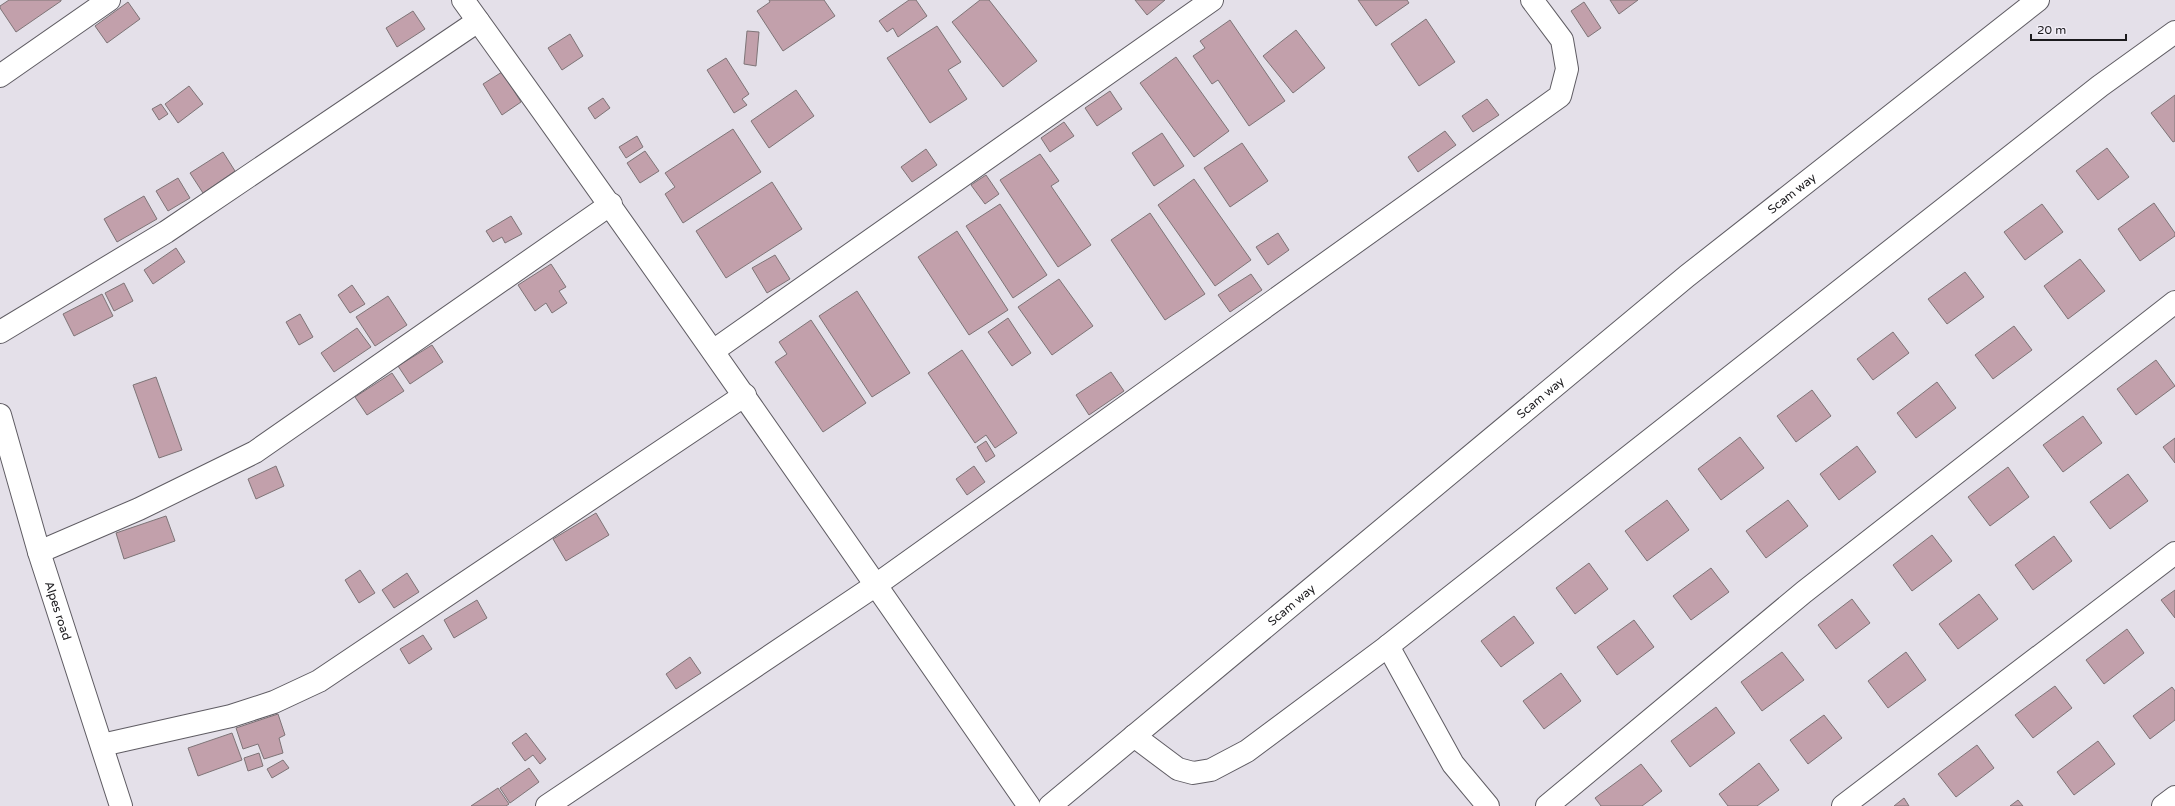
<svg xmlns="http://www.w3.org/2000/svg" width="2175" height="806" viewBox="0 0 2175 806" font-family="'Varela Round',sans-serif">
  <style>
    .building { fill: #c2a0ab; stroke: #7e7477 }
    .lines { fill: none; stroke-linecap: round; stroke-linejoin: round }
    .minor-casing { stroke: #5f5c63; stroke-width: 24 }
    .minor { stroke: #fff; stroke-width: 22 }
    .labels { text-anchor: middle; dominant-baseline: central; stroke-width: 3.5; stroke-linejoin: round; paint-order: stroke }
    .street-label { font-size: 12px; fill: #1b1a1d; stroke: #f1edf6 }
  </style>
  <rect width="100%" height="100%" fill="#e4e0e9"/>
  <g class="building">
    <path d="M9 0H61V1L16 32 0 8V6Z"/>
    <path d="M769 0H824L835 16 783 51 757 11 770 2Z"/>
    <path d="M909 0H916L927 16 898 37 893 28 887 32 879 21Z"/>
    <path d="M980 0H989L1037 61 1003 87 952 22Z"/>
    <path d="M1135 0H1165L1147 15Z"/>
    <path d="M1358 0H1407L1409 3 1376 26Z"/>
    <path d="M1610 0H1638L1619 14Z"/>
    <path d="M128 2 140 19 107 43 95 26Z"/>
    <path d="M1584 2 1601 28 1588 37 1571 11Z"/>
    <path d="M413 11 425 29 397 47 386 28Z"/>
    <path d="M1426 19 1455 62 1419 86 1391 44Z"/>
    <path d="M1230 20 1285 101 1249 126 1218 80 1212 84 1193 56 1205 48 1200 41Z"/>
    <path d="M937 26 961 62 948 70 967 99 930 123 887 58Z"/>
    <path d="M1296 30 1325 68 1293 93 1263 56Z"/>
    <path d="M747 31 759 32 756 66 744 64Z"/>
    <path d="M570 34 583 56 562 70 548 48Z"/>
    <path d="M1176 57 1229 131 1194 157 1140 83Z"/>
    <path d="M726 58 749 94 742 99 747 105 734 113 707 70Z"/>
    <path d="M502 72 521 102 502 115 483 84Z"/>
    <path d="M189 86 203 104 178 123 165 104Z"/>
    <path d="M796 90 814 116 769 148 751 121Z"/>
    <path d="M1110 91 1122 109 1097 126 1085 108Z"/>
    <path d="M2175 95V141L2173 142 2151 113Z"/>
    <path d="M603 98 610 108 595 119 588 108Z"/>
    <path d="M1487 99 1499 115 1473 132 1462 116Z"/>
    <path d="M161 104 168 114 159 120 152 109Z"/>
    <path d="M1064 122 1074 136 1050 152 1041 138Z"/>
    <path d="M733 129 761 172 683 223 665 194 675 187 665 173Z"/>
    <path d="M1445 131 1456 145 1418 172 1408 157Z"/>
    <path d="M1162 133 1184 166 1154 186 1132 153Z"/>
    <path d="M637 136 643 147 626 158 619 147Z"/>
    <path d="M1242 143 1268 181 1230 207 1204 168Z"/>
    <path d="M2107 148 2129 177 2098 200 2076 171Z"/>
    <path d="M926 149 937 165 912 182 901 167Z"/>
    <path d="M645 151 659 171 640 183 627 163Z"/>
    <path d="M223 152 235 171 203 193 190 173Z"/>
    <path d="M1040 154 1059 181 1051 186 1091 245 1058 267 1000 180Z"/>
    <path d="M986 175 999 194 985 204 971 185Z"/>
    <path d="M178 178 190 198 168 211 156 191Z"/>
    <path d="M1194 179 1251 260 1215 286 1158 205Z"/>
    <path d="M772 182 802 229 726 278 696 231Z"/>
    <path d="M144 196 157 219 117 242 104 219Z"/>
    <path d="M2154 203 2175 233V236L2140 261 2118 229Z"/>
    <path d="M1000 204 1047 275 1013 298 966 226Z"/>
    <path d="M2042 204 2063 232 2025 260 2004 232Z"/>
    <path d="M1150 213 1205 294 1165 320 1111 240Z"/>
    <path d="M511 216 522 234 505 243 502 237 493 242 486 231Z"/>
    <path d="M957 231 1008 310 969 335 918 257Z"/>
    <path d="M1278 233 1289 250 1268 265 1256 247Z"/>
    <path d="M176 248 185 262 153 284 144 270Z"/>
    <path d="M775 255 790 279 767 293 752 268Z"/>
    <path d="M2080 259 2105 291 2068 319 2044 286Z"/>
    <path d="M551 264 566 287 559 291 567 303 552 313 546 303 535 311 518 285Z"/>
    <path d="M1965 272 1984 297 1947 324 1928 299Z"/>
    <path d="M1251 274 1262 290 1230 312 1218 295Z"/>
    <path d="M1059 279 1093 326 1052 355 1018 307Z"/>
    <path d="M124 283 133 301 114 311 105 293Z"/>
    <path d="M352 285 365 304 350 313 338 295Z"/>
    <path d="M857 291 910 373 872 397 819 316Z"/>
    <path d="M102 294 113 316 74 336 63 314Z"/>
    <path d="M388 296 407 325 375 346 356 317Z"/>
    <path d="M300 314 313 337 299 345 286 322Z"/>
    <path d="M1008 318 1031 353 1012 366 988 332Z"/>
    <path d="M811 320 866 403 823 432 775 362 787 354 779 342Z"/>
    <path d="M2014 326 2032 350 1993 379 1975 355Z"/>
    <path d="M357 328 371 347 334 372 321 353Z"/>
    <path d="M1893 332 1909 353 1873 380 1857 359Z"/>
    <path d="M432 345 443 362 410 384 398 366Z"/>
    <path d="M962 350 1017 433 995 448 986 435 975 443 928 373Z"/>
    <path d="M2156 360 2175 386 2136 415 2117 389Z"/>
    <path d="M1111 372 1124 391 1089 415 1076 395Z"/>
    <path d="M392 373 404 391 367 415 355 397Z"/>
    <path d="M156 377 182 450 159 458 133 385Z"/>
    <path d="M1937 382 1956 408 1916 438 1897 413Z"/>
    <path d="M1812 390 1831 416 1796 442 1777 416Z"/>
    <path d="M2083 416 2102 443 2063 472 2043 445Z"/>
    <path d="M1740 437 1764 468 1721 500 1698 469Z"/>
    <path d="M2175 438V463L2163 447Z"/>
    <path d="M986 441 995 456 986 462 977 447Z"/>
    <path d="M1857 446 1876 472 1839 500 1820 474Z"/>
    <path d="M276 466 284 486 256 499 248 479Z"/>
    <path d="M974 466 985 482 967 495 956 479Z"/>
    <path d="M2008 467 2029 497 1990 526 1968 497Z"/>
    <path d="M2128 474 2148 501 2110 529 2090 502Z"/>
    <path d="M1667 500 1689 530 1647 561 1625 531Z"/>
    <path d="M1788 500 1808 526 1766 558 1746 531Z"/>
    <path d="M596 513 609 535 566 561 553 539Z"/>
    <path d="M166 516 175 541 124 559 116 533Z"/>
    <path d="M1932 535 1952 561 1912 591 1893 565Z"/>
    <path d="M2054 536 2072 561 2033 590 2015 565Z"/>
    <path d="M1589 563 1608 589 1575 614 1556 588Z"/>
    <path d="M1711 568 1729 592 1691 620 1673 596Z"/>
    <path d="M360 570 375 593 359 603 345 580Z"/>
    <path d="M407 573 419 592 394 608 382 590Z"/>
    <path d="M2175 590V618L2161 600Z"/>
    <path d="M1979 594 1998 619 1958 649 1939 624Z"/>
    <path d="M1852 599 1870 623 1836 649 1818 625Z"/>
    <path d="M477 600 487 618 454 638 444 620Z"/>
    <path d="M1514 616 1534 643 1501 667 1481 641Z"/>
    <path d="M1634 620 1654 647 1617 675 1597 647Z"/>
    <path d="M2127 629 2144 653 2104 684 2086 660Z"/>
    <path d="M423 635 432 649 409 664 400 649Z"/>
    <path d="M1782 652 1804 680 1762 711 1741 682Z"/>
    <path d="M1906 652 1926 680 1888 708 1868 681Z"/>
    <path d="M690 657 701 673 676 689 666 674Z"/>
    <path d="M1561 673 1581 701 1544 729 1523 701Z"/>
    <path d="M2055 686 2072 708 2033 738 2015 715Z"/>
    <path d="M2172 687 2175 691V720L2150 739 2133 716Z"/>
    <path d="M1716 707 1735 733 1690 767 1671 741Z"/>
    <path d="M278 714 285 735 279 738 283 753 264 759 258 744 243 749 236 728Z"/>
    <path d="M1824 715 1842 738 1808 764 1790 740Z"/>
    <path d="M232 733 242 760 198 776 188 748Z"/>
    <path d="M526 733 546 759 540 764 533 755 525 761 512 743Z"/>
    <path d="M2098 741 2115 764 2074 795 2057 772Z"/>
    <path d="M1977 745 1994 768 1956 797 1938 774Z"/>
    <path d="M259 753 263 766 248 771 244 758Z"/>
    <path d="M283 760 289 768 272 778 267 769Z"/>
    <path d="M1759 763 1779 790 1757 806H1728L1719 794Z"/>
    <path d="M1641 764 1662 791 1642 806H1601L1595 798Z"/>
    <path d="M529 768 539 782 510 803 500 788Z"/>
    <path d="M498 788 509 804 506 806H471Z"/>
    <path d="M1904 798 1909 806H1894Z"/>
    <path d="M2018 800 2023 806H2010Z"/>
  </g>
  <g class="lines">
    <g class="minor-casing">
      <g id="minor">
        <path d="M463 0C655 266 842 536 1029 806"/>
        <path d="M0 76 109 0"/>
        <path d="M0 332 166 232 478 21"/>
        <path d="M713 351 1212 0"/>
        <path id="s1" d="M0 415 39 552 121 806"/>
        <path d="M39 552 139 509 255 452 611 204"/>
        <path d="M1388 646 1453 764 1488 806"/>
        <path d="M1134 736 1178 769 1193 773 1211 770 1247 751 1388 646 2100 86 2175 32"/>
        <path d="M102 745 231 716 274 702 319 681 745 395"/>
        <path d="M547 806 876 585 1560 96 1567 69 1562 40 1532 0"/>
        <path id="s2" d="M1050 806 1687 276 2038 0"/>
        <path d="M1547 806 1804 592 2175 302"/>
        <path d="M1843 806 2175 553"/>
        <path d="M2163 806 2175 797"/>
      </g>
    </g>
    <use href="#minor" class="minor"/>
  </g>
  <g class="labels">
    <g class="street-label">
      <text stroke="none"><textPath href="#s2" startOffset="962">Scam way</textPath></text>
      <text stroke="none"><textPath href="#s2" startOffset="638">Scam way</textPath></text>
      <text stroke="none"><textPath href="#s2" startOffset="314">Scam way</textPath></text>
      <text stroke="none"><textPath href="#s1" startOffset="204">Alpes road</textPath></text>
    </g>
  </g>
  <path d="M2031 34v6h95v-6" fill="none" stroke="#1b1a1d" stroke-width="2"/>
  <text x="2037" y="34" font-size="12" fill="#1b1a1d" stroke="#f1edf6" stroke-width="3" paint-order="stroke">20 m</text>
</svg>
